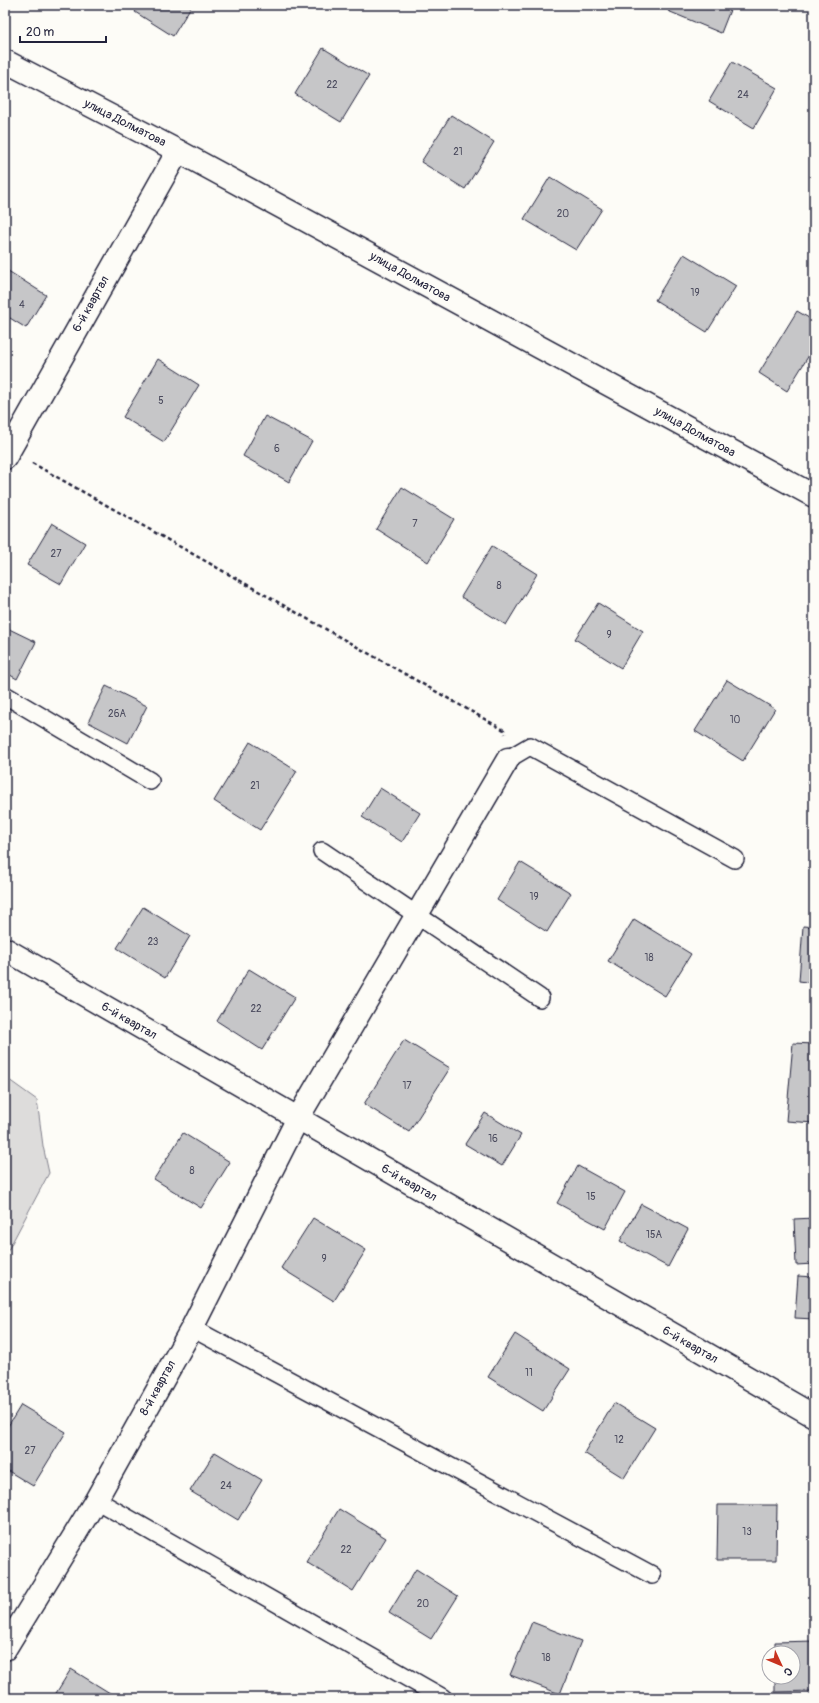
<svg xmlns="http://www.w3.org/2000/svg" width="819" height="1703" viewBox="0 0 819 1703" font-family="Pangolin,sans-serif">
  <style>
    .green { fill: #dddcdb; stroke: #807f8b }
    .building { fill: #c6c6c8; stroke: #22223b }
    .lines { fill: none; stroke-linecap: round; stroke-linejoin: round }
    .service-casing { stroke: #22223b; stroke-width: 20 }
    .minor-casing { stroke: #22223b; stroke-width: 25 }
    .path { stroke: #22223b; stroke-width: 2.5; stroke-dasharray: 4 3; stroke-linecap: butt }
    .service { stroke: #fdfcf7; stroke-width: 17 }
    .minor { stroke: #fdfcf7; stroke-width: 22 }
    .labels { text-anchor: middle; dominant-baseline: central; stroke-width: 3.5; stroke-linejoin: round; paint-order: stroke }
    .number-label { font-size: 10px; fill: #4b4b5e }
    .street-label { font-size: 12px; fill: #22223b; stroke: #fdfcf7 }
  </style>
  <rect width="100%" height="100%" fill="#fdfcf7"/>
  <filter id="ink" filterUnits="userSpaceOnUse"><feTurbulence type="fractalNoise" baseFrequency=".025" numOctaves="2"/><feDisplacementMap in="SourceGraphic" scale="8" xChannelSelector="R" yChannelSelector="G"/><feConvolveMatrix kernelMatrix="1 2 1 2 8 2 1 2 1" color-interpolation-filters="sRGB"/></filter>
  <g filter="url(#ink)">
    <path class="green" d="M5 1077 37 1100 43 1146 49 1173 5 1256Z"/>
    <g class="building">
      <path d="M139 5H192L173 36 135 12Z"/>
      <path d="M670 5H732L721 33 668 11Z"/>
      <path d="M323 48 369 76 341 122 295 94Z"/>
      <path d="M732 62 777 88 754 128 709 101Z"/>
      <path d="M451 115 494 142 465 189 421 162Z"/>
      <path d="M550 177 602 209 576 250 524 219Z"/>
      <path d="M684 254 736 286 707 332 655 300Z"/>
      <path d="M5 269 46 295 26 328 5 315Z"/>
      <path d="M797 311 814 321V347L787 391 759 373Z"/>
      <path d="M158 359 199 385 164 442 123 417Z"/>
      <path d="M265 416 312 441 289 482 243 456Z"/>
      <path d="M402 487 454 519 428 562 376 529Z"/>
      <path d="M52 523 85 543 61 584 27 565Z"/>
      <path d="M492 546 537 574 506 625 461 597Z"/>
      <path d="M598 603 643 631 621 668 575 639Z"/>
      <path d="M5 627 36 642 17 679 5 672Z"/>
      <path d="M727 680 775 709 743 761 695 731Z"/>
      <path d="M106 686 147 706 128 743 88 722Z"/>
      <path d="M250 742 297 771 260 830 214 801Z"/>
      <path d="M814 771V787L807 783Z"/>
      <path d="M380 788 420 813 402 842 362 817Z"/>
      <path d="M520 862 571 893 547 932 497 900Z"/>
      <path d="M143 907 190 936 165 978 117 948Z"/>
      <path d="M634 919 691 954 665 996 608 961Z"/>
      <path d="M803 926 814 927V983L799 981Z"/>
      <path d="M249 969 295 997 262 1050 217 1021Z"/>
      <path d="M404 1040 450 1068 409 1132 364 1104Z"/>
      <path d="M793 1043 814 1044V1123L786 1121Z"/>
      <path d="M485 1113 521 1135 502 1166 465 1144Z"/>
      <path d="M183 1133 230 1162 201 1208 154 1179Z"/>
      <path d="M578 1166 625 1192 605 1229 557 1203Z"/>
      <path d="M641 1204 688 1229 668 1267 620 1241Z"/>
      <path d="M313 1218 366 1250 334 1301 281 1268Z"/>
      <path d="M814 1218V1264L796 1265 794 1219Z"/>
      <path d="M798 1276 814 1277V1319L795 1318Z"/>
      <path d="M515 1334 570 1369 543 1411 488 1377Z"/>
      <path d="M614 1403 655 1428 624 1478 584 1453Z"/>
      <path d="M21 1405 66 1432 33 1486 5 1469V1431Z"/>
      <path d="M215 1452 262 1480 238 1520 190 1491Z"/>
      <path d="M718 1505H777L776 1560H717Z"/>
      <path d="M339 1509 386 1538 353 1591 306 1562Z"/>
      <path d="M416 1569 458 1596 431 1639 389 1613Z"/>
      <path d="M532 1622 581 1641 560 1694 510 1675Z"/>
      <path d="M814 1641V1691L775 1692V1677H793V1653H775V1642Z"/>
      <path d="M71 1669 118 1698H53Z"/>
    </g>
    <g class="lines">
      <g class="service-casing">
        <g id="service">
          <path d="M5 695 150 781"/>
          <path d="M508 759 530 746 735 859"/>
          <path d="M322 851 540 998"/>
          <path d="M192 1328 652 1575"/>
          <path d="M96 1500 443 1698"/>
        </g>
      </g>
      <g class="minor-casing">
        <g id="minor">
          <path d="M5 61 178 151 814 496"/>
          <path d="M5 458 178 151"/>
          <path d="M5 949 814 1416"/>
          <path d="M5 1649 96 1500 192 1328 298 1118 508 759"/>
        </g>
      </g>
      <path class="path" d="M32 463 504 730 505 734"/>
      <use href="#service" class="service"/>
      <use href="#minor" class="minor"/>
    </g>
  </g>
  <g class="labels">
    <g class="number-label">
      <text x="332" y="85">22</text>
      <text x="743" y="95">24</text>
      <text x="458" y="152">21</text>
      <text x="563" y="214">20</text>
      <text x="695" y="293">19</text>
      <text x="22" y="305">4</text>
      <text x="161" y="401">5</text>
      <text x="277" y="449">6</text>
      <text x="415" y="524">7</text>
      <text x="56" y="554">27</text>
      <text x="499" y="586">8</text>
      <text x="609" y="635">9</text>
      <text x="117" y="714">26А</text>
      <text x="735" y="720">10</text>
      <text x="255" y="786">21</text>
      <text x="534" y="897">19</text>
      <text x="153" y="942">23</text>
      <text x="649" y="958">18</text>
      <text x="256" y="1009">22</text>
      <text x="407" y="1086">17</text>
      <text x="493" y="1139">16</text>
      <text x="192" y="1171">8</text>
      <text x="591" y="1197">15</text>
      <text x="654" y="1235">15А</text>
      <text x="324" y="1259">9</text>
      <text x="529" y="1373">11</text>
      <text x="619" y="1440">12</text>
      <text x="30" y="1451">27</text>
      <text x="226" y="1486">24</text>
      <text x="747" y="1532">13</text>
      <text x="346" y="1550">22</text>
      <text x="423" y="1604">20</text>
      <text x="546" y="1658">18</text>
    </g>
    <g class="street-label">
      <text transform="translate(125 123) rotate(27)">улица Долматова</text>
      <text transform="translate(410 277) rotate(29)">улица Долматова</text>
      <text transform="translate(91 304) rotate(-61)">6-й квартал</text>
      <text transform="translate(695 432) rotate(29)">улица Долматова</text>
      <text transform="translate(129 1021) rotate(30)">6-й квартал</text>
      <text transform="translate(409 1183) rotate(30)">6-й квартал</text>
      <text transform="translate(690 1345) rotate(30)">6-й квартал</text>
      <text transform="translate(158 1388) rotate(-61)">8-й квартал</text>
    </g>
  </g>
  <rect width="819" height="1703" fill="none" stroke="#fdfcf7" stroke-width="20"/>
  <rect x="10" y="10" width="799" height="1683" fill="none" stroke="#22223b" stroke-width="1.5" filter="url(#ink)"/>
  <g transform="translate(781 1665) rotate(134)"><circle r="19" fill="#fdfcf7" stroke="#a5a5ac"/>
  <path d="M0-3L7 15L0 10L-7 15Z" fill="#c8321e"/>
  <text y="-6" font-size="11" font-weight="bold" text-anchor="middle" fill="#22223b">С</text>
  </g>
  <path d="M20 36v6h86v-6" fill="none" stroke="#22223b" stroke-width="2"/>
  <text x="26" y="36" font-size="12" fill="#22223b" stroke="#fdfcf7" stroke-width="3" paint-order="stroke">20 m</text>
</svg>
